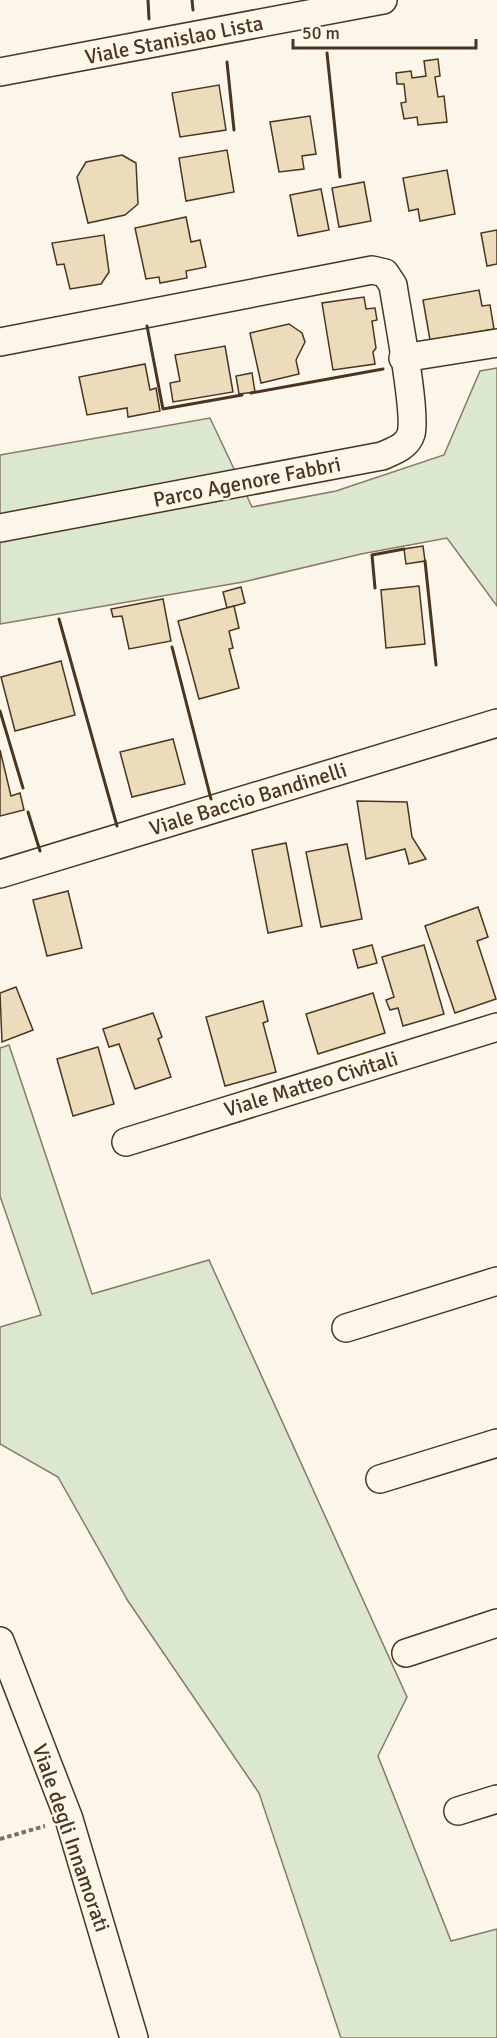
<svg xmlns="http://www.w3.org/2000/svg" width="497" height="2038" viewBox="0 0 497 2038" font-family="Signika,sans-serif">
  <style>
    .green { fill: #dce7d0; stroke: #887966; stroke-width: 1.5 }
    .building { fill: #ecdcbc; stroke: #4a3520; stroke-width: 1.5 }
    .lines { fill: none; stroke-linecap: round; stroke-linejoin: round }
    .minor-casing { stroke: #4a3520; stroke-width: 30 }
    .path { stroke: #7f6f5c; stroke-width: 4; stroke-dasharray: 4.5 3; stroke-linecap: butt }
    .minor { stroke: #fbf6e9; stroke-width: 27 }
    .wall { stroke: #4a3520; stroke-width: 3 }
    .labels { text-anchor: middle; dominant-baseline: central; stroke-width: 4.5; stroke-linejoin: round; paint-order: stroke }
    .street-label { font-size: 21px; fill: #4a3520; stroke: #fbf6e9 }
  </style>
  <rect width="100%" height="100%" fill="#fbf6e9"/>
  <g class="green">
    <path d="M497 368V606L447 538 361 554 243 582 0 624V455L210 418 252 507 336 491 444 455 480 371Z"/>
    <path d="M9 1045 92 1294 209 1260 407 1697 378 1756 451 1941 497 1929V2038H341L259 1793 128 1601 58 1477 0 1444V1327L41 1315 0 1196V1048Z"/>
  </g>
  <g class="building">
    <path d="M438 59 440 76 435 77 438 97 444 96 447 122 418 125 417 117 404 119 401 103 406 102 404 84H397L396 73 411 71 412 78 426 76 424 61Z"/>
    <path d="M219 85 226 130 180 137 172 93Z"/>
    <path d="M310 116 316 154 302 156 304 169 279 172 270 122Z"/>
    <path d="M227 150 234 192 186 201 179 158Z"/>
    <path d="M122 155 136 163 138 204 125 215 88 223 77 177 86 162Z"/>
    <path d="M447 170 455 214 420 221 418 209 409 211 403 178Z"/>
    <path d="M364 182 371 221 339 227 332 188Z"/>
    <path d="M321 189 329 230 298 236 290 195Z"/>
    <path d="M186 217 191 242 200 240 206 267 186 271 187 278 160 283 159 277 146 279 135 228Z"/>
    <path d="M497 230V264L487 266 481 233Z"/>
    <path d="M104 235 109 272 101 284 70 289 64 264 57 265 52 243Z"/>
    <path d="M479 290 482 306 490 305 494 329 430 340 423 300Z"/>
    <path d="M364 297 366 309 375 308 377 320 372 321 376 348 373 352 375 364 333 370 322 303Z"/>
    <path d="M289 324 302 333 305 342 296 360 299 374 261 383 250 333Z"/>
    <path d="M225 346 233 392 173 402 170 383 180 381 175 355Z"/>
    <path d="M145 364 150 390 156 388 160 411 128 417 127 408 87 415 79 377Z"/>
    <path d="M252 373 255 392 239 394 236 376Z"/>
    <path d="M423 546 425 561 406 564 404 549Z"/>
    <path d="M419 586 425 644 386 648 381 590Z"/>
    <path d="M241 587 245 603 227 608 223 592Z"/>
    <path d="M163 599 171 641 129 649 122 616 113 617 111 609Z"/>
    <path d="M234 606 239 628 229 631 233 648 229 649 239 688 199 699 178 621Z"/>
    <path d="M61 661 75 715 15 731 1 677Z"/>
    <path d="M173 739 185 784 132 797 120 752Z"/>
    <path d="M0 750 11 796 20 793 24 810 0 816Z"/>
    <path d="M357 801 407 802 412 837 426 859 409 864 405 849 366 859Z"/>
    <path d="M286 843 302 926 268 933 252 850Z"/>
    <path d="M347 844 362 919 321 927 306 852Z"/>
    <path d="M68 891 82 948 47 956 33 900Z"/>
    <path d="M478 907 488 937 477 941 496 999 455 1013 425 926Z"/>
    <path d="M372 945 377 963 358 968 353 950Z"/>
    <path d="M424 945 444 1014 403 1026 398 1008 390 1010 386 1000 394 997 382 957Z"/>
    <path d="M16 987 33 1030 2 1042 0 993Z"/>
    <path d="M373 993 385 1033 318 1054 306 1014Z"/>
    <path d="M263 1001 268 1021 263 1023 276 1072 225 1086 206 1017Z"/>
    <path d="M153 1013 162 1037 158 1039 171 1077 135 1089 119 1044 109 1047 103 1029Z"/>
    <path d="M98 1047 114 1104 73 1116 57 1059Z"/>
  </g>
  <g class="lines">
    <g class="minor-casing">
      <g id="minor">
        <path d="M0 72 383 0"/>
        <path d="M0 342 372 270 385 273 393 285C397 312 417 413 411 434 407 447 393 451 382 456L0 528"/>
        <path d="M403 358 497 343"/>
        <path d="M0 874 497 723"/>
        <path d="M126 1142 497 1027"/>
        <path d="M346 1328 497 1281"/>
        <path d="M380 1479 497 1443"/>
        <path d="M0 1641 69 1819 134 2038"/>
        <path d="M406 1653 497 1623"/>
        <path d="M458 1811 497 1799"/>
      </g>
    </g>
    <path class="path" d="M0 1839 45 1826"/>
    <use href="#minor" class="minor"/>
    <g class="wall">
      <path d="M148 0 149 19"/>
      <path d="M192 0 193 10"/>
      <path d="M327 53 340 177"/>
      <path d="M227 62 234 130"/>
      <path d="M147 326 163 409 242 395"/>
      <path d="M251 393 383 369"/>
      <path d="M425 561 436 665"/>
      <path d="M375 588 372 555 404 549"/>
      <path d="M59 619 117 826"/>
      <path d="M172 647 211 799"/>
      <path d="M0 711 23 788"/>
      <path d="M28 812 40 851"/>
    </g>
  </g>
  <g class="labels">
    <g class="street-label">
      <text transform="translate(174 40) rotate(-11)">Viale Stanislao Lista</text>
      <text transform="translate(247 482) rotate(-11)">Parco Agenore Fabbri</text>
      <text transform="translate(248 799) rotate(-17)">Viale Baccio Bandinelli</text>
      <text transform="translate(311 1084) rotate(-17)">Viale Matteo Civitali</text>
      <text transform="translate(71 1838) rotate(71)">Viale degli Innamorati</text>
    </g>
  </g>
  <path d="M293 39v9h183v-9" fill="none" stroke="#4a3520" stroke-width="3"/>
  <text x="302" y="39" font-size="18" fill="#4a3520" stroke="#fbf6e9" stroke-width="4.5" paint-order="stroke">50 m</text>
</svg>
